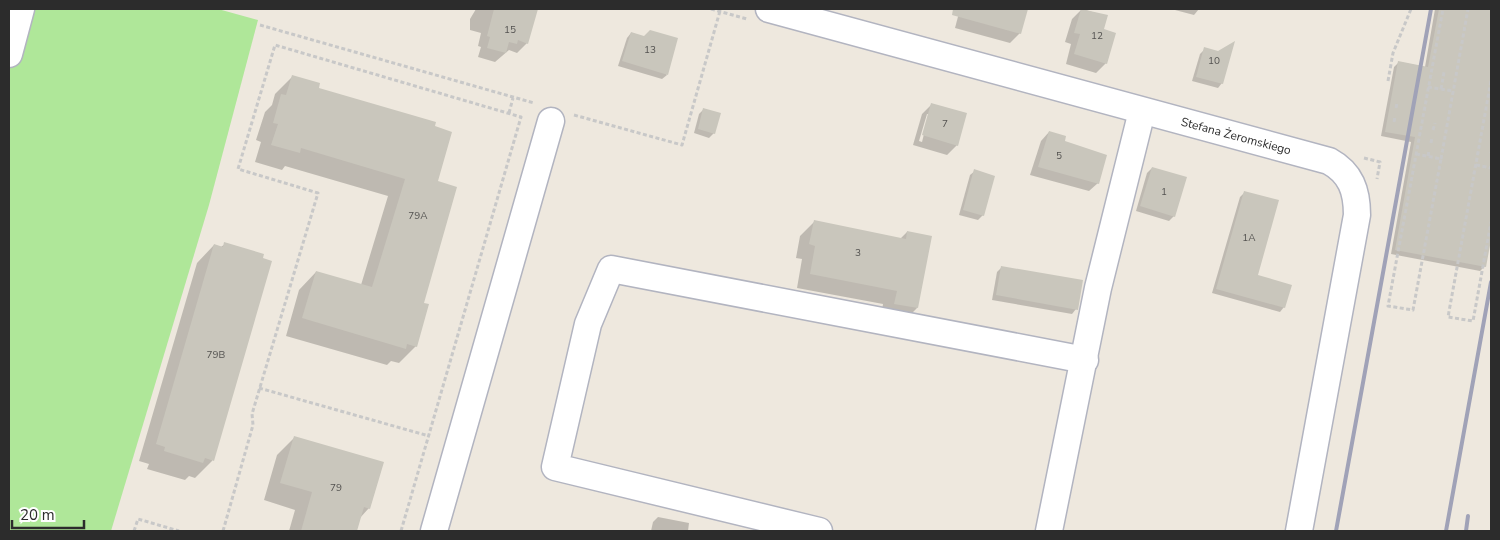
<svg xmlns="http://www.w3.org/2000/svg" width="1500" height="540" viewBox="0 0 1500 540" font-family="'Nunito Sans',sans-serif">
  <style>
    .green { fill: #afe799 }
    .shadow { fill: #0003; fill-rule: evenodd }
    .building { fill: #c9c6bc }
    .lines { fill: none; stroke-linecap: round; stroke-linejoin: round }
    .minor-casing { stroke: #b2b4c0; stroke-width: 29 }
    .path { stroke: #c8c8c8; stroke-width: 3; stroke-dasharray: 4 2.5; stroke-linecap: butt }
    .minor { stroke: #fff; stroke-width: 26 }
    .rail { stroke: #a0a2b7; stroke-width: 4 }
    .labels { text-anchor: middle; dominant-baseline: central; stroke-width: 4; stroke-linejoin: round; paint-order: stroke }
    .number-label { font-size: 10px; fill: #535250 }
    .street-label { font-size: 12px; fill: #2c2c2c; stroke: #fff }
  </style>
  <rect width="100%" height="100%" fill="#eee8de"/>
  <path class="green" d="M9 9H218L258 20 209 205 111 531H9Z"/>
  <g class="shadow">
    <path d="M476 9H537L527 43 517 53 509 50 495 62 478 57 481 47 478 46 481 33 470 30V19Z"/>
    <path d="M960 9H1027L1020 33 1010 43 955 28Z"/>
    <path d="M1082 9 1106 16 1102 30 1106 63 1096 73 1066 64 1071 44 1065 42 1072 19Z"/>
    <path d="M1199 9 1194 15 1175 10V9Z"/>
    <path d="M1435 9H1491V233L1485 266 1480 271 1391 254 1411 142 1381 136 1394 67 1399 62 1425 67Z"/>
    <path d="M631 33 667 75 662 79 618 66 627 38Z"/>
    <path d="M1205 49 1222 83 1218 88 1192 81 1200 54Z"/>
    <path d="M293 76 317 88 437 182 416 346 399 363 391 361 387 365 286 336 299 290 316 272 361 285 388 196 285 166 282 170 255 162 261 142 256 140 265 112 272 105 275 94Z"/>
    <path d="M932 104 957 145 947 155 913 145 922 114ZM927 114H929L922 142 919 141Z"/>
    <path d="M704 109 714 133 709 138 694 133 699 114Z"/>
    <path d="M1049 132 1064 142 1098 183 1089 191 1030 175 1041 141Z"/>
    <path d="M1152 168 1174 216 1169 221 1136 211 1147 173Z"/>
    <path d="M975 171 983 215 978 220 959 215 970 175Z"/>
    <path d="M1245 192 1256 276 1284 307 1280 312 1212 293 1240 197Z"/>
    <path d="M814 222 900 239 907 232 917 308 903 322 881 317 883 304 797 288 802 259 796 258 800 236Z"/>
    <path d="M225 244 270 262 212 461 195 478 189 476 185 480 147 469 149 464 139 461 197 263 214 245 221 247Z"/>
    <path d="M1002 267 1076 309 1072 314 992 300 997 272Z"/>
    <path d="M295 437 369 508 359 519 355 531H289L295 510 264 500 277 455Z"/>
    <path d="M658 517 689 523 688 531H651L653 522Z"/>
  </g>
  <g class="building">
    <path d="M494 9H538L528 44 518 40 517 44 509 42 506 53 487 48 490 37 487 36Z"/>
    <path d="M953 9H1028L1021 34 952 15Z"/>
    <path d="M1081 9 1108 15 1104 29 1116 33 1107 64 1074 54 1080 34 1074 33Z"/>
    <path d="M1439 9H1491V240L1486 267 1395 250 1415 137 1385 132 1398 61 1428 67Z"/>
    <path d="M650 30 678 38 668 75 622 61 631 32 644 36Z"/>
    <path d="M1235 41 1223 84 1196 77 1204 47 1218 51Z"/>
    <path d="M292 75 320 83 319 88 436 122 435 126 452 132 438 181 457 187 424 303 429 304 417 347 407 344 406 349 302 318 316 271 372 287 405 179 301 148 300 153 271 145 278 124 273 123 281 94 286 95Z"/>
    <path d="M931 103 967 113 958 146 922 135Z"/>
    <path d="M703 108 721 113 715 134 698 129Z"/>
    <path d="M1049 131 1066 136 1065 141 1107 155 1099 184 1038 167Z"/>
    <path d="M1152 167 1187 177 1175 217 1140 206Z"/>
    <path d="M974 169 995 176 984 216 963 210Z"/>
    <path d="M1244 191 1279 200 1258 275 1292 285 1285 308 1216 289Z"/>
    <path d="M814 220 906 239 907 231 932 236 918 308 894 304 897 291 810 274 815 246 809 244Z"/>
    <path d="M224 242 264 254 263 258 272 261 214 461 205 458 203 463 164 451 165 447 156 444 214 244 223 247Z"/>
    <path d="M1001 266 1083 280 1078 310 996 295Z"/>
    <path d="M294 436 384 462 370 509 364 507 357 531H301L312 492 280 483Z"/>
  </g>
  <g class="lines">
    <g class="minor-casing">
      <g id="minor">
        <path d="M769 9 1329 161C1351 173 1357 191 1357 215L1299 531"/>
        <path d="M9 54 21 9"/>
        <path d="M434 531 551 121"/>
        <path d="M819 531 555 467 588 324 611 269 1085 360"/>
        <path d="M1049 531 1098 288 1142 111"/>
      </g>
    </g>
    <g class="path">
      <path d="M711 9 747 19"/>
      <path d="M260 25 534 103"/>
      <path d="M1388 81 1393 53 1411 9"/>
      <path d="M1491 81 1448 317 1473 321 1491 222"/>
      <path d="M1428 87 1453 91"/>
      <path d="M1441 89 1444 72"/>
      <path d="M1396 108 1397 103"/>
      <path d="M509 113 513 98"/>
      <path d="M574 115 682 145 720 11"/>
      <path d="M1394 122 1395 117"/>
      <path d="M1433 130 1435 123"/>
      <path d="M1431 143 1432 137"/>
      <path d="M1491 153V152"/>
      <path d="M1416 154 1441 159 1413 310 1388 306 1443 9"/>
      <path d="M1428 156 1429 151"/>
      <path d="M1364 158 1380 162 1377 179"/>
      <path d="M1441 159 1468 9"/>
      <path d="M1476 165 1491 168"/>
      <path d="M259 388 429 436"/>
      <path d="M134 531 138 519 179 531"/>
      <path d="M223 531 253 425 252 414 318 193 238 169 275 45 521 117 401 531"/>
    </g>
    <use href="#minor" class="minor"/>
    <g class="rail">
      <path d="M1336 531 1431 9"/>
      <path d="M1446 531 1491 282"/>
      <path d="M1466 531 1468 516"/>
    </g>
  </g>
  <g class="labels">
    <g class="number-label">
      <text x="510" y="30">15</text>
      <text x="1097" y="36">12</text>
      <text x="650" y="50">13</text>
      <text x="1214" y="61">10</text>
      <text x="945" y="124">7</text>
      <text x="1059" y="156">5</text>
      <text x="1164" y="192">1</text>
      <text x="418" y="216">79A</text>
      <text x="1249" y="238">1A</text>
      <text x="858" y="253">3</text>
      <text x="216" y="355">79B</text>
      <text x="336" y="488">79</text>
    </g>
    <g class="street-label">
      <text transform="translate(1236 136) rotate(15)">Stefana Żeromskiego</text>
    </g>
  </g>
  <rect width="1500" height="540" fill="none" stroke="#2c2c2c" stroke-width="20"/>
  <path d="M12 520v8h72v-8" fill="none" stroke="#2c2c2c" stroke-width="2.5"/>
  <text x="20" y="520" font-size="15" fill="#2c2c2c" stroke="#ffffff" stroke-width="4" paint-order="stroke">20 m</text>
</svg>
